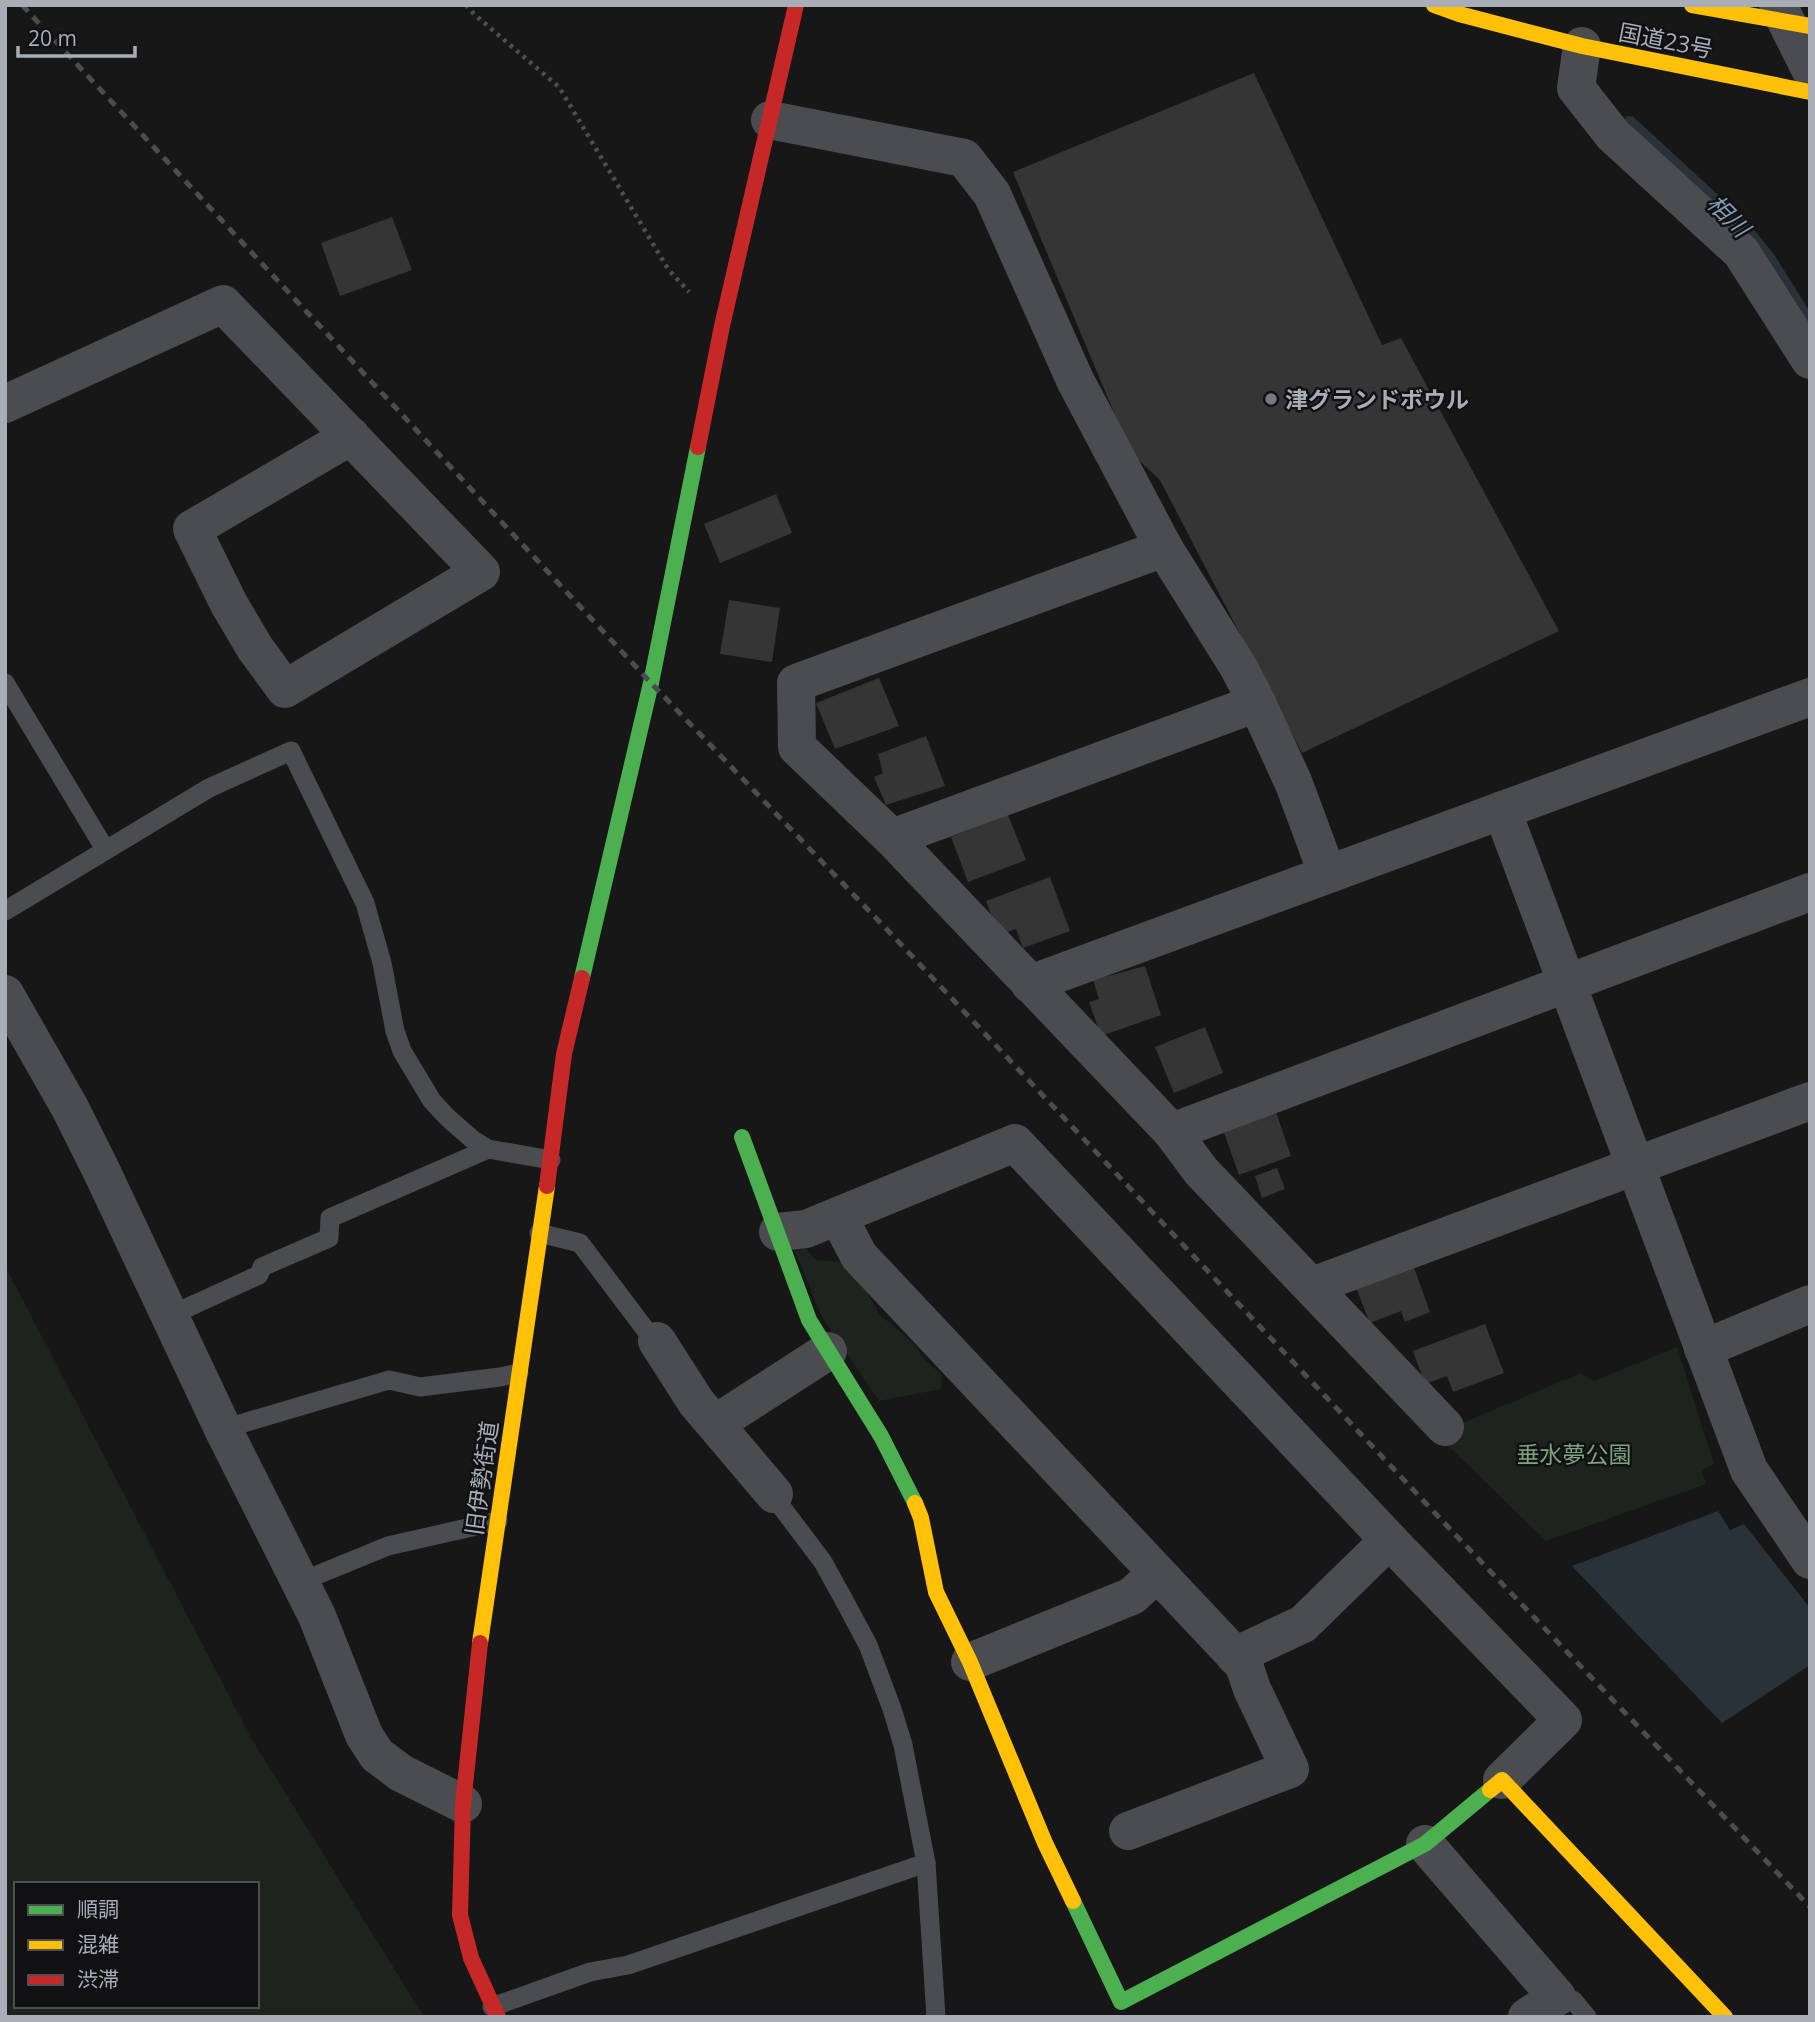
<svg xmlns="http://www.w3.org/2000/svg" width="1815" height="2022" viewBox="0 0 1815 2022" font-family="'Open Sans','Noto Sans JP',sans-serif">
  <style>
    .green { fill: #1d241e; fill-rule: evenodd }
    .water { fill: #2a3239 }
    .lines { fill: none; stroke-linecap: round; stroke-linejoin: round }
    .stream { stroke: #2a3239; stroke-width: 12 }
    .building { fill: #353536 }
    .path { stroke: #4d4e52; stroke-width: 4.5; stroke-dasharray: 3.5 5; stroke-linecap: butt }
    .lane { stroke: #4b4c50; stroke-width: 19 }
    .street { stroke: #4b4c50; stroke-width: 38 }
    .fast { stroke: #4caf50; stroke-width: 16 }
    .slow { stroke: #ffc107; stroke-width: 16 }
    .jam { stroke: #c62828; stroke-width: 16 }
    .rail { stroke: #4b4c4f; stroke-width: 5; stroke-dasharray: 9 7; stroke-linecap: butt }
    .poi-dot { fill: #757880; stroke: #111113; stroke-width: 2.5 }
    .labels { text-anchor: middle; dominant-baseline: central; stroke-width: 5; stroke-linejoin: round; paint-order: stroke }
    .street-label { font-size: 23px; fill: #a8adb8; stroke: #111113 }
    .poi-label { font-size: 23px; font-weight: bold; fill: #a8adb8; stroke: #111113; text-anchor: start }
    .park-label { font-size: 23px; fill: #7fa381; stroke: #111113 }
    .water-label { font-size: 24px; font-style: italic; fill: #7f9bb3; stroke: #111113 }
  </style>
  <rect width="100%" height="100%" fill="#171717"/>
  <g class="green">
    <path d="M805 1248 816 1260 846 1262 862 1283 879 1314 911 1341 926 1361 942 1375 941 1389 879 1401 821 1315 795 1251Z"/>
    <path d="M5 1266 250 1736 424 2017H5ZM16 1884H257V2006H16Z"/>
    <path d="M1677 1347 1714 1464 1702 1471 1706 1484 1546 1541 1436 1434 1581 1373 1594 1381Z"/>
  </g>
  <path class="water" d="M1718 1511 1730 1530 1744 1524 1810 1608V1665L1722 1723 1572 1566Z"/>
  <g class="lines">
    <path class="stream" d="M1630 122 1745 228 1770 259 1810 323"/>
  </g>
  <g class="building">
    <path d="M1254 73 1382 345 1401 338 1559 631 1302 753 1160 480 1131 453 1013 172Z"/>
    <path d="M392 217 412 270 340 296 321 243Z"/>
    <path d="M776 494 792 533 720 563 704 524Z"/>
    <path d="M729 600 780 608 772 662 720 654Z"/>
    <path d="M879 678 899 726 835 749 816 703Z"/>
    <path d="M926 736 945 786 886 805 874 777 883 773 878 754Z"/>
    <path d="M1008 815 1026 860 968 882 951 837Z"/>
    <path d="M1050 877 1070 931 1023 948 1016 929 999 935 986 901Z"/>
    <path d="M1145 966 1161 1015 1101 1036 1089 1002 1099 999 1093 980Z"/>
    <path d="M1205 1027 1223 1073 1174 1093 1155 1047Z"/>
    <path d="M1275 1109 1291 1156 1239 1175 1222 1127Z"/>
    <path d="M1277 1168 1285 1189 1262 1198 1255 1176Z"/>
    <path d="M1413 1265 1430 1312 1405 1322 1401 1311 1370 1323 1356 1288Z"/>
    <path d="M1485 1324 1504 1373 1453 1392 1447 1376 1425 1384 1413 1351Z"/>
  </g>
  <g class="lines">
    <path class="path" d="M466 5 474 14 559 87 668 269 689 292"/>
    <g class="lane">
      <path d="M5 683 105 849"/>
      <path d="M5 911 209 788 291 751 365 903 382 963 395 1031 402 1051 432 1101 448 1118 472 1139 488 1149 551 1160"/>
      <path d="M539 1233 580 1243 651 1337 657 1341"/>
      <path d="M169 1316 259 1275 262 1267 329 1238 330 1218 488 1149"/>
      <path d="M223 1429 389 1380 420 1387 500 1377 519 1373"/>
      <path d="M774 1494 777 1501 823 1562 845 1602 868 1645 892 1709 903 1745 926 1863 936 2017"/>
      <path d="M300 1582 388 1546 498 1521"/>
      <path d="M1557 1997 1573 2000 1587 2017"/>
      <path d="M492 2007 590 1972 628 1965 926 1863"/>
    </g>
    <g class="street">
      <path d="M1778 5 1810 69"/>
      <path d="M1582 46 1576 88 1613 135 1741 252 1810 360"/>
      <path d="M770 120 964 158 992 194 1075 380 1164 548 1239 668 1257 703 1294 784 1327 873"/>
      <path d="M5 404 223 304 481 572 285 689 255 648 229 604 192 529 351 436"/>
      <path d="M1164 548 796 683 797 747 892 838 1172 1132 1201 1171 1445 1427"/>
      <path d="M1502 810 1749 1470 1810 1560"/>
      <path d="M892 838 1257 703"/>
      <path d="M1030 984 1810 697"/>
      <path d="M5 994 70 1108 101 1170 223 1429 317 1616 364 1735 377 1755 401 1773 463 1804"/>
      <path d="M1172 1132 1810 892"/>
      <path d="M838 1216 859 1256 1244 1665 1252 1689 1290 1769 1128 1831"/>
      <path d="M778 1232 806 1229 1015 1143 1389 1540 1563 1720 1502 1780"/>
      <path d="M1312 1286 1810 1101"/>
      <path d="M657 1341 696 1402 774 1494"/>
      <path d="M1703 1349 1810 1304"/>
      <path d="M715 1424 828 1351"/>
      <path d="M1235 1656 1303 1624 1389 1540"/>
      <path d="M970 1662 1132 1596 1157 1573"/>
      <path d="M1425 1844 1557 1997 1527 2017"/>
    </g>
    <g class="fast">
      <path d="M582 978 651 683 698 447"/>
      <path d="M742 1137 809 1320 881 1436 915 1503"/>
      <path d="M1073 1901 1121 2002 1425 1844 1490 1790"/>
    </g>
    <g class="slow">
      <path d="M1434 5 1459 14 1582 46 1810 92"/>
      <path d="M1692 5 1810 26"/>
      <path d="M915 1503 921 1518 936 1592 970 1662 1045 1843 1073 1901"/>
      <path d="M480 1643 547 1186"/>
      <path d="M1490 1790 1502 1780 1725 2017"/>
    </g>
    <g class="jam">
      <path d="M698 447 722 326 796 5"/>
      <path d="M547 1186 564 1054 582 978"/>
      <path d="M480 1643 463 1804 460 1915 471 1958 498 2017"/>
    </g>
    <path class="rail" d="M22 5 651 683 895 938 1450 1529 1810 1907"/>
  </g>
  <circle class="poi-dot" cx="1271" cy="399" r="7"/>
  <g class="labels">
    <g class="street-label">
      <text transform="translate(1666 40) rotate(11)">国道23号</text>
      <text transform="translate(481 1478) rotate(-82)">旧伊勢街道</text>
    </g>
    <g class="poi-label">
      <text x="1285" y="399">津グランドボウル</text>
    </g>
    <g class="park-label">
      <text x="1574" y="1454">垂水夢公園</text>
    </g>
    <g class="water-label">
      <text transform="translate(1729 215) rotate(45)">相川</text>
    </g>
  </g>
  <rect width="1815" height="2022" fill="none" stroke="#a8adb8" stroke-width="14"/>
  <rect x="14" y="1882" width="245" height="126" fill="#111113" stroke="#4d4f55" stroke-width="2"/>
  <rect x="28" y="1905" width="35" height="10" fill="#4caf50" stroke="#4d4f55" stroke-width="2"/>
  <text x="77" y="1917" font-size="21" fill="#a8adb8">順調</text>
  <rect x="28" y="1940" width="35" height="10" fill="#ffc107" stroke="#4d4f55" stroke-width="2"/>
  <text x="77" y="1952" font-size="21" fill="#a8adb8">混雑</text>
  <rect x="28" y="1975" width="35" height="10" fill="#c62828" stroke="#4d4f55" stroke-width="2"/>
  <text x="77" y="1987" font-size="21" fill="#a8adb8">渋滞</text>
  <path d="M18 46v10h117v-10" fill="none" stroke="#a8adb8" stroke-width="3.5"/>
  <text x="28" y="46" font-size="21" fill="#a8adb8" stroke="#111113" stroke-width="5" paint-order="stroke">20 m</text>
</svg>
